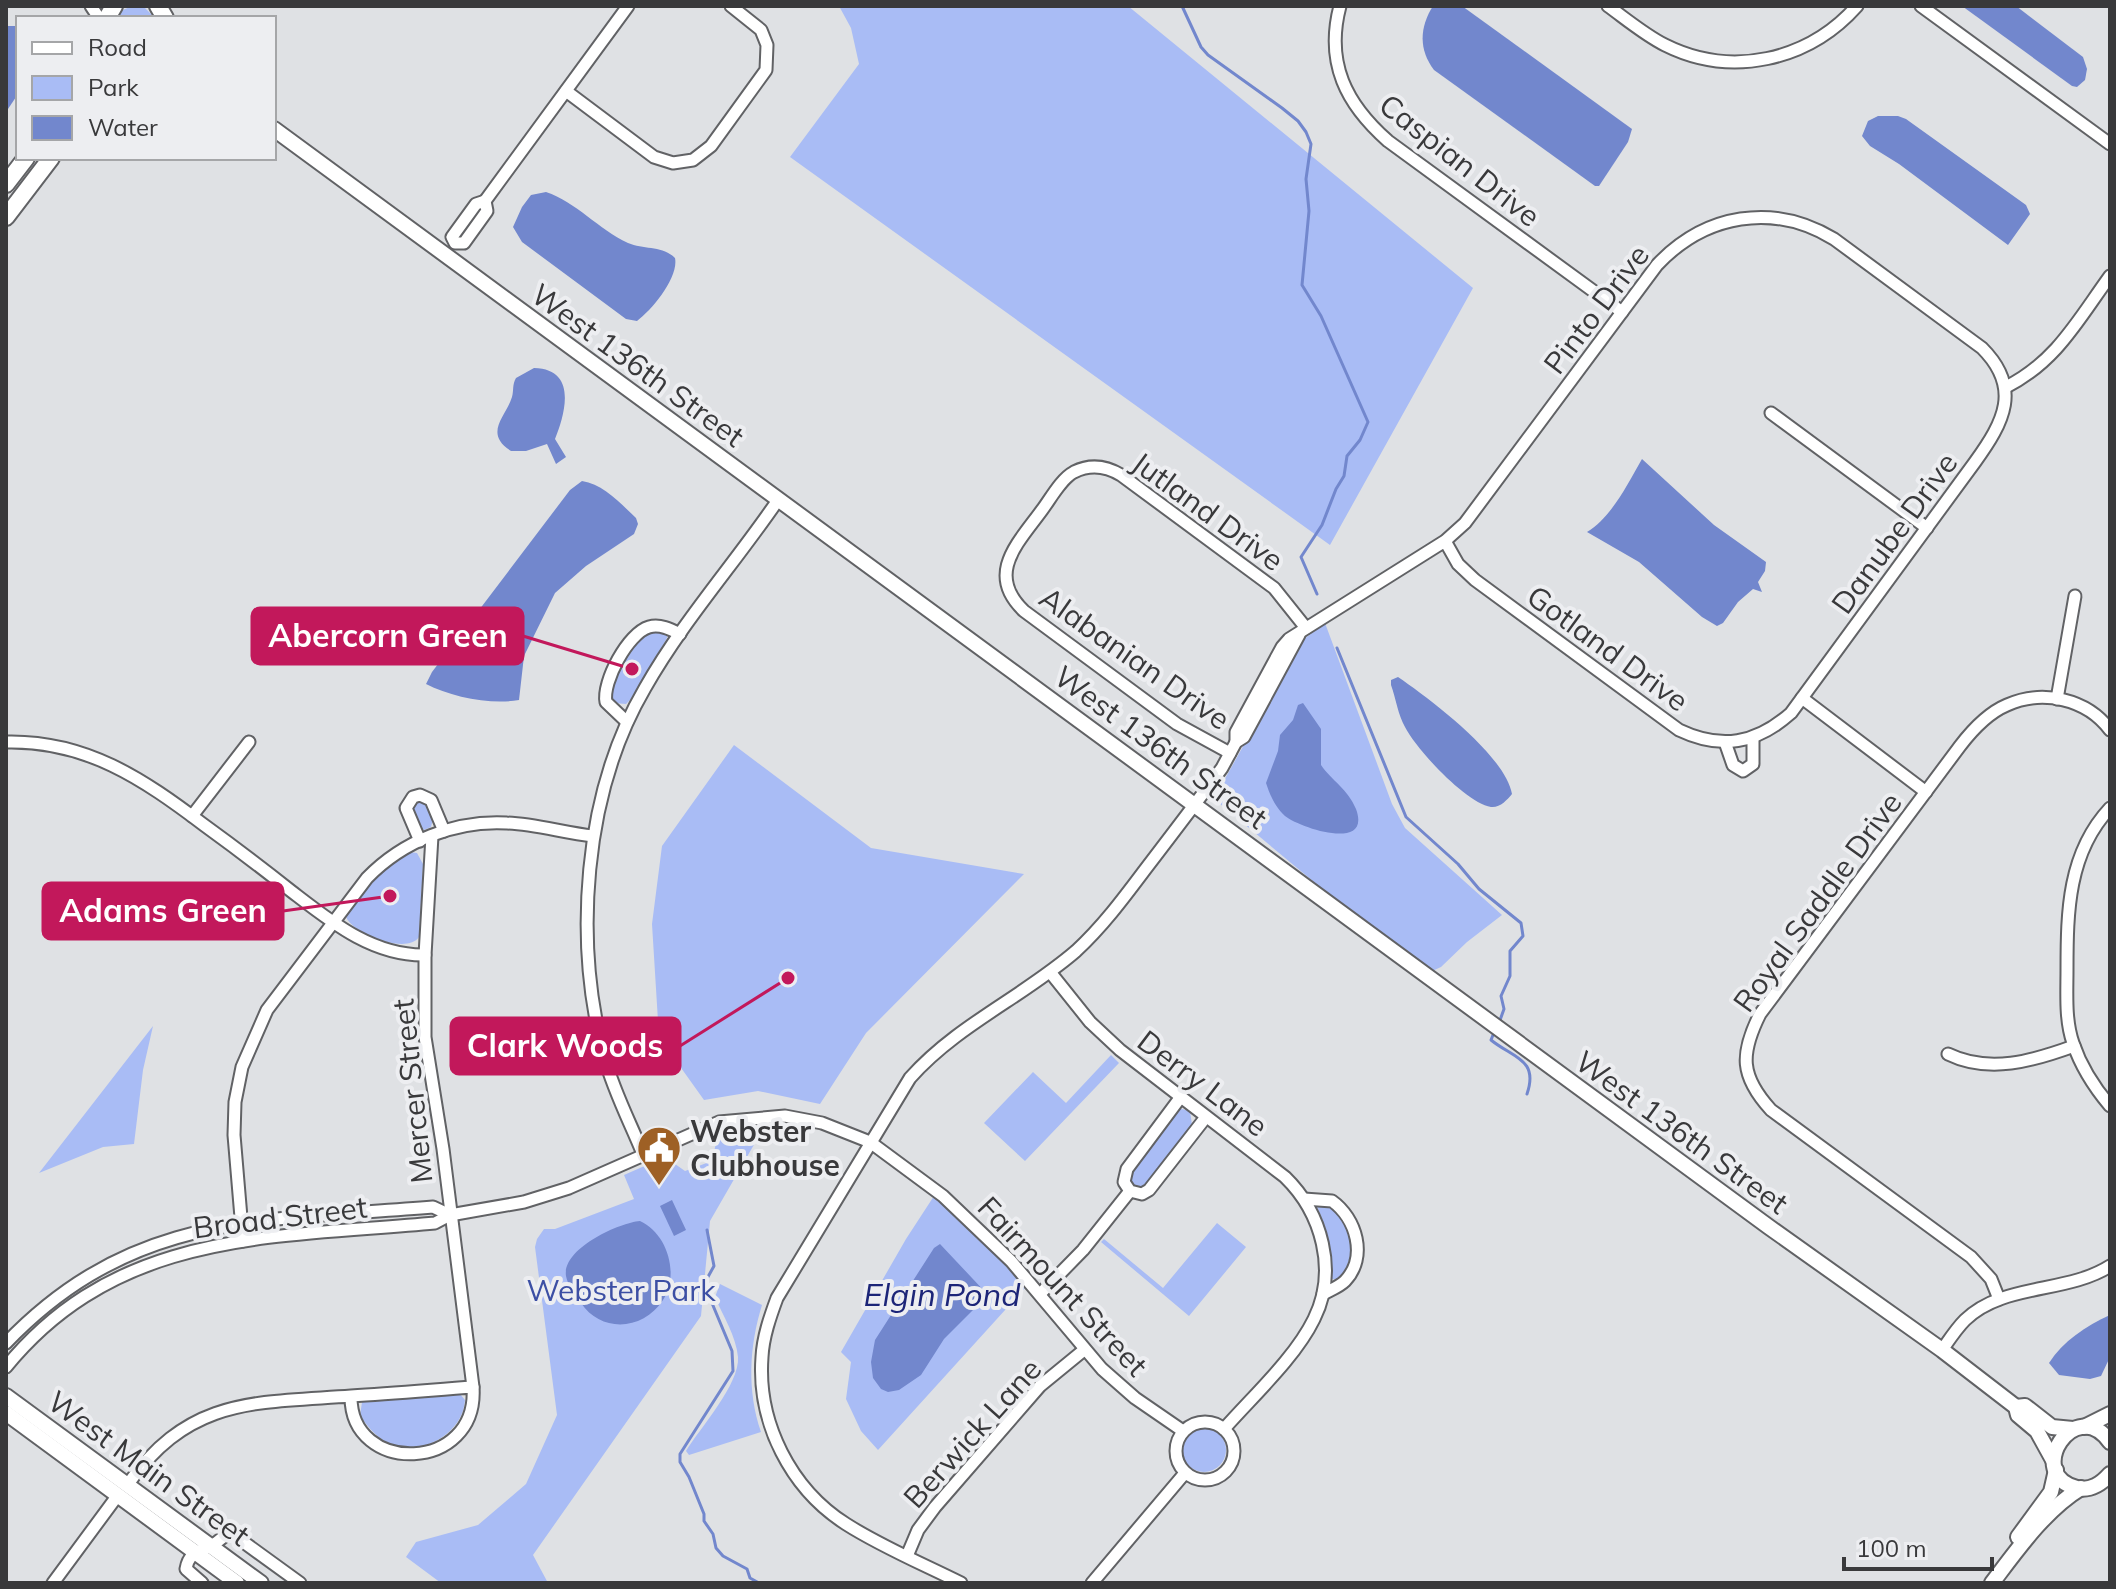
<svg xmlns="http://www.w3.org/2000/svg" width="2116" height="1589" viewBox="0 0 2116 1589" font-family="Mulish,sans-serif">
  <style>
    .green { fill: #a9bcf5 }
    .water { fill: #7287cd }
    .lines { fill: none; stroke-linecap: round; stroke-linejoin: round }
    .stream { stroke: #7287cd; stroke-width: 3 }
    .minor-casing { stroke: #616265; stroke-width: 15 }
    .tertiary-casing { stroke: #616265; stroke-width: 18 }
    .secondary-casing { stroke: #616265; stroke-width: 20 }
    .minor { stroke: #fff; stroke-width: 11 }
    .tertiary { stroke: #fff; stroke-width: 14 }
    .secondary { stroke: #fff; stroke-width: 16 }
    .labels { text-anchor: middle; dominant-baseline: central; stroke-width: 8; stroke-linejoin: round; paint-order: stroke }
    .street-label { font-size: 30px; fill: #39393b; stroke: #edeef1 }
    .poi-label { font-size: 30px; font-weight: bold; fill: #39393b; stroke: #edeef1; text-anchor: start }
    .park-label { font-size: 30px; fill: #3c4fa4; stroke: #edeef1 }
    .water-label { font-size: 32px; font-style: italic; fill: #1c2578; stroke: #edeef1 }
    .leader { fill: none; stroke: #c2185b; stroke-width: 3 }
    .callout-dot { fill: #c2185b; stroke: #edeef1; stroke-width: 3 }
    .callout { fill: #c2185b; stroke: #c2185b; stroke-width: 3 }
    .callout-label { font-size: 32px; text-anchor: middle; font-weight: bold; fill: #fff }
  </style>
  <rect width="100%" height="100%" fill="#dfe1e4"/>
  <g class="green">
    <path d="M132 6 144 7 155 18H117L123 10Z"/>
    <path d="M839 6H1128L1473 288 1330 545 790 157 859 64 851 28Z"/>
    <path d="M1325 623 1392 804 1405 828 1502 915 1467 942 1441 967 1430 972 1320 887 1219 803 1217 793 1293 657 1304 639Z"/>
    <path d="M649 630 664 631 668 635 666 640 630 700 626 704 614 703 609 697C614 672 627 643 649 630Z"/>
    <path d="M734 745 871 848 1024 874 866 1033 820 1104 758 1091 704 1100 659 1037 652 924 662 846Z"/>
    <path d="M416 798 426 802 433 819 431 827 424 830 419 827 410 806Z"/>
    <path d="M409 852 417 853 423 864 419 937C407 955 353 934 346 917L347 911 379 874Z"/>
    <path d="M153 1026 143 1070 134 1144 103 1147 39 1173Z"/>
    <path d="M1111 1055 1119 1063 1025 1161 984 1123 1033 1072 1066 1103Z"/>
    <path d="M1178 1108 1190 1111 1192 1125 1146 1185 1140 1188 1131 1185 1128 1180 1129 1171Z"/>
    <path d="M763 1129 710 1221 701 1316 533 1555 548 1583H441L406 1557 416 1542 478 1525 526 1484 557 1415 535 1247 537 1239 544 1229H555L634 1199 624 1175 665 1157 685 1171 712 1161 718 1134Z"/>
    <path d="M934 1196 976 1232 1026 1287 878 1450 861 1431 846 1399 851 1362 841 1352 906 1239Z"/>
    <path d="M1326 1204C1355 1221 1359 1255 1338 1280L1332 1279C1332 1249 1329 1233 1316 1205Z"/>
    <path d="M1217 1223 1246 1247 1189 1316 1101 1242 1104 1239 1163 1288Z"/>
    <path d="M720 1284 762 1305C749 1347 747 1391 761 1432L689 1455 686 1451C700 1428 740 1384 738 1357 736 1336 723 1316 715 1297Z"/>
    <path d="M452 1393 460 1394 465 1400C463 1433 424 1455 394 1445 379 1441 369 1428 360 1416L362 1402 368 1399Z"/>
    <circle cx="1204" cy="1450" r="22"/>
  </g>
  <g class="water">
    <path d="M1433 6H1462L1632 129 1628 142 1599 186H1595L1434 70C1419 50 1419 28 1433 6Z"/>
    <path d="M1962 6H2016L2083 57 2087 69 2085 80 2077 87 2072 86Z"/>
    <path d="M6 26H18V94L6 112Z"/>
    <path d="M1878 116H1898L1906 119 2026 205 2030 214 2008 245 1899 164 1870 146 1862 136 1868 121Z"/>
    <path d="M546 192C576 202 598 229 628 243 644 250 662 245 675 258 679 277 652 310 637 321L626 319 522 242 513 227 522 207 531 195Z"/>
    <path d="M534 368C578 369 565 414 555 439L566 457 556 464 547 444 526 451H511C483 433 506 417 512 397 514 390 512 385 516 378Z"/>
    <path d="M1642 459 1714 525 1766 562 1765 571 1758 582 1762 592 1753 589 1738 602 1723 623 1717 626 1702 617 1639 562 1587 532C1612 517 1628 483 1642 459Z"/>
    <path d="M582 481C603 484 620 503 636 518L638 524 634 534 586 566 555 593 524 656 519 700C491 705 451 697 426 684L432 672 570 490Z"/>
    <path d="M1398 677C1430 699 1505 755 1512 794 1507 800 1500 808 1491 807 1466 803 1416 749 1405 727 1398 715 1396 699 1391 685V680Z"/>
    <path d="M1303 703 1321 729V765C1332 781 1348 789 1356 809 1372 852 1300 828 1285 816 1275 807 1270 795 1266 783L1278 751 1280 735 1293 720 1298 705Z"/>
    <path d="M672 1200 686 1230 674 1236 660 1206Z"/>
    <path d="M640 1221C667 1233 680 1274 663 1300 643 1331 601 1333 581 1303 575 1295 568 1286 566 1276 562 1249 618 1223 640 1221Z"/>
    <path d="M940 1244 988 1295 944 1339 921 1375 899 1390 888 1392 881 1389 873 1378 871 1362 875 1340 934 1248Z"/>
    <path d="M2110 1315V1357L2101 1376 2090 1379 2059 1375 2049 1363C2063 1341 2086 1326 2110 1315Z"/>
  </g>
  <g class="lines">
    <g class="stream">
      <path d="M1182 6 1201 47 1208 55 1282 108 1298 121 1306 132 1311 144 1306 179 1309 211 1302 285 1321 316 1368 422 1360 440 1347 456 1344 476 1336 489 1322 525 1301 557 1317 594"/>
      <path d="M1337 648 1406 817 1458 864 1479 889 1521 923 1523 936 1510 951V976L1501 996 1504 1009 1499 1023"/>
      <path d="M1495 1030 1491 1040C1513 1058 1539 1059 1527 1094"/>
      <path d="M707 1230 714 1266 704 1284 732 1351 733 1371 680 1454V1462L689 1477 704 1514V1521L713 1534 716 1548 723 1556 747 1569 750 1578 759 1583"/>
    </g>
    <g class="minor-casing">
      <g id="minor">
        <path d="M91 6 99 18"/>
        <path d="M1340 6C1325 63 1346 104 1388 141L1622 312"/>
        <path d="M1608 6C1626 19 1645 35 1665 45 1731 78 1808 61 1857 6"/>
        <path d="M1921 6 2110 144"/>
        <path d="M566 91 654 157 673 163 693 160 711 146 766 70 767 45 761 30 731 6"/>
        <path d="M485 201 628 6"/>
        <path d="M485 201 487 211 464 243H455L452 237 476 204Z"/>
        <path d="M2006 387C2056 362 2078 320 2110 276"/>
        <path d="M1771 413 1927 528"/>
        <path d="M1802 698 1926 792"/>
        <path d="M2057 699 2075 596"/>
        <path d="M627 722 606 702C602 682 628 633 649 627 660 624 670 629 680 634"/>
        <path d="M6 742C86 740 143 779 204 825 233 846 262 868 291 891 330 921 372 956 425 955"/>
        <path d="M1236 742V732L1282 647 1289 639 1445 541 1465 523 1657 265C1705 214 1773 202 1834 239L1982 348C2022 388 2004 422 1975 462L1791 713C1756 744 1721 750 1679 730L1475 580 1458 564 1445 541"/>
        <path d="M1725 742 1733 765 1743 771 1753 764V737"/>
        <path d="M1230 753 1177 724 1024 611C985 574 1018 543 1042 510 1051 498 1061 479 1074 472 1090 464 1106 466 1121 475L1274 588 1306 628"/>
        <path d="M2110 808C2068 853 2067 911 2067 970 2067 994 2065 1020 2073 1043 2081 1067 2094 1087 2110 1106"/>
        <path d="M192 816 249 742"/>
        <path d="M432 836 425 955V1037L443 1149 473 1387"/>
        <path d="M420 841 406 808 413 797 420 795 431 800 444 831"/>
        <path d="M1050 972 1090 1022 1120 1050 1285 1177C1322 1213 1338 1271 1314 1319 1295 1358 1253 1396 1224 1429"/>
        <path d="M1948 1054C1989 1074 2033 1061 2074 1046"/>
        <path d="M1180 1098 1127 1169 1124 1182 1130 1191 1142 1194 1149 1190 1206 1117"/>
        <path d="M643 1154C630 1122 614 1092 605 1059 573 942 583 794 645 688 683 621 735 563 778 500"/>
        <path d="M1304 1199 1332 1201C1356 1218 1368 1257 1345 1281 1339 1287 1330 1290 1323 1294"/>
        <path d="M243 1241 234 1135 235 1102 242 1067 267 1010 367 878C403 841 455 820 507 823 536 824 564 833 593 836"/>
        <path d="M1040 1294 1083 1250 1130 1191"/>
        <path d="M1999 1299 1991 1279 1971 1257 1771 1110C1740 1076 1740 1054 1760 1014L1960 746C1973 729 1988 713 2007 705 2043 689 2087 699 2110 730"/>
        <path d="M6 1343C133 1211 264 1221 433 1207L450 1215"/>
        <path d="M1942 1350C1949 1340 1956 1329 1965 1320 2003 1283 2066 1294 2110 1266"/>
        <path d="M6 1367C119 1229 274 1238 435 1223L450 1215 524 1202 569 1188 719 1122 785 1116 822 1123 870 1142 943 1196 1011 1261 1102 1369 1135 1398 1183 1431"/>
        <circle cx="1205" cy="1451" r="29"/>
        <path d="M128 1484C190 1397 254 1403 351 1396 391 1394 432 1390 473 1387 479 1473 350 1476 351 1396"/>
        <path d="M907 1556 918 1530 935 1507 1040 1386 1084 1350"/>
        <path d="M53 1583 118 1495"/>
        <path d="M202 1583 186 1569C189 1551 200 1552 214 1544 221 1540 223 1535 231 1533L300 1583"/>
        <path d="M961 1583C923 1564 882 1547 846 1524 791 1489 757 1423 762 1357 763 1337 770 1317 777 1298L910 1078C957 1025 1023 997 1076 951 1102 927 1123 899 1144 871 1170 837 1196 803 1222 768L1236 742 1244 737 1299 635"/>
        <path d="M1092 1583 1185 1473"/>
      </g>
    </g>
    <g class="tertiary-casing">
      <g id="tertiary">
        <path d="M274 129 1769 1227 1942 1350 2016 1407 2018 1415 2037 1431 2053 1460"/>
        <path d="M6 1396 261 1583"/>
        <path d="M2016 1407 2025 1406 2052 1427 2073 1429"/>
        <path d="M6 1413 237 1583"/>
        <path d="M2084 1427 2110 1414"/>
        <path d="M2110 1442C2075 1393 2023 1475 2077 1488 2091 1491 2101 1484 2110 1474"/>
        <path d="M2018 1537 2051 1492 2056 1470"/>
        <path d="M1992 1583C2017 1550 2045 1510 2081 1488"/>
      </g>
    </g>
    <g class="secondary-casing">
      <g id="secondary">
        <path d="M158 6 165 18"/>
        <path d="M107 18 114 6"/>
        <path d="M6 184 26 158"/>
        <path d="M6 217 51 158"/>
      </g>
    </g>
    <use href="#minor" class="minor"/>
    <use href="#tertiary" class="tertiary"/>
    <use href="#secondary" class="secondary"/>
  </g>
  <defs>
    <g id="civic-pin" transform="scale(2.3)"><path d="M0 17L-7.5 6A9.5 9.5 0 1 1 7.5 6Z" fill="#9e6025" stroke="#edeef1"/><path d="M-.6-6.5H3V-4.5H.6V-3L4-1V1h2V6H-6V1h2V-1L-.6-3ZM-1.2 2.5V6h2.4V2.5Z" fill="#fff"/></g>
  </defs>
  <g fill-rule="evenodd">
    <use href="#civic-pin" x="659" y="1148"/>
  </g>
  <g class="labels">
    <g class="street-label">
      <text transform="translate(1460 160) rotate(38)">Caspian Drive</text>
      <text transform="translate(1596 309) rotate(-53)">Pinto Drive</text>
      <text transform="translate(638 365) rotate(36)">West 136th Street</text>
      <text transform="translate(1208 511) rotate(36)">Jutland Drive</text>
      <text transform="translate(1894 533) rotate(-54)">Danube Drive</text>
      <text transform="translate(1608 648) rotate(36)">Gotland Drive</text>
      <text transform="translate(1135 658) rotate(35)">Alabanian Drive</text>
      <text transform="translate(1161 747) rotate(36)">West 136th Street</text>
      <text transform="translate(1817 902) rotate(-54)">Royal Saddle Drive</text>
      <text transform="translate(1203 1083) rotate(37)">Derry Lane</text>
      <text transform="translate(412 1091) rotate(-96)">Mercer Street</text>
      <text transform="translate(1682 1132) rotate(36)">West 136th Street</text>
      <text transform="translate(280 1217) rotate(-7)">Broad Street</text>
      <text transform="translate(1063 1286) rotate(47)">Fairmount Street</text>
      <text transform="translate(972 1433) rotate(-48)">Berwick Lane</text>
      <text transform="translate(149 1468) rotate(36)">West Main Street</text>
    </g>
    <g class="poi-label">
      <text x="690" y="1131">Webster<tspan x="690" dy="34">Clubhouse</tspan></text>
    </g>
    <g class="park-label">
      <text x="621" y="1290">Webster Park</text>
    </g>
    <g class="water-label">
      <text x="942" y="1294">Elgin Pond</text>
    </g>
  </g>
  <path class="leader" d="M632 669L523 636M390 896L283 911M788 978L680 1046"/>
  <g class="callout-dot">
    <circle cx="632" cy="669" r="8"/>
    <circle cx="390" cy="896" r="8"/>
    <circle cx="788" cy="978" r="8"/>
  </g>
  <g class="callout">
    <rect x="252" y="608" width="271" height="56" rx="8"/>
    <rect x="43" y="883" width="240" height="56" rx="8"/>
    <rect x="451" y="1018" width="229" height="56" rx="8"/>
  </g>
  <g class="callout-label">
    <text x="388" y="647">Abercorn Green</text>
    <text x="163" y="922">Adams Green</text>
    <text x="565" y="1057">Clark Woods</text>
  </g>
  <rect width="2116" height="1589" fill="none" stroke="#39393b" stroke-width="16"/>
  <rect x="16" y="16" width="260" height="144" fill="#edeef1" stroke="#a5a6a8" stroke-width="2"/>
  <rect x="32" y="42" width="40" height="12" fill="#ffffff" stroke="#a5a6a8" stroke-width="2"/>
  <text x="88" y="56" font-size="24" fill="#39393b">Road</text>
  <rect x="32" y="76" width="40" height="24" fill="#a9bcf5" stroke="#a5a6a8" stroke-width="2"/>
  <text x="88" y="96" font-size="24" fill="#39393b">Park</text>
  <rect x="32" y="116" width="40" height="24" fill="#7287cd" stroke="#a5a6a8" stroke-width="2"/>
  <text x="88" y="136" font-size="24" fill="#39393b">Water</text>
  <path d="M1844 1557v12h148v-12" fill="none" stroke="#39393b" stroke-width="4"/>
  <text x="1856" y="1557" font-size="24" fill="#39393b" stroke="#edeef1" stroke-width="6" paint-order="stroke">100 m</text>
</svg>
